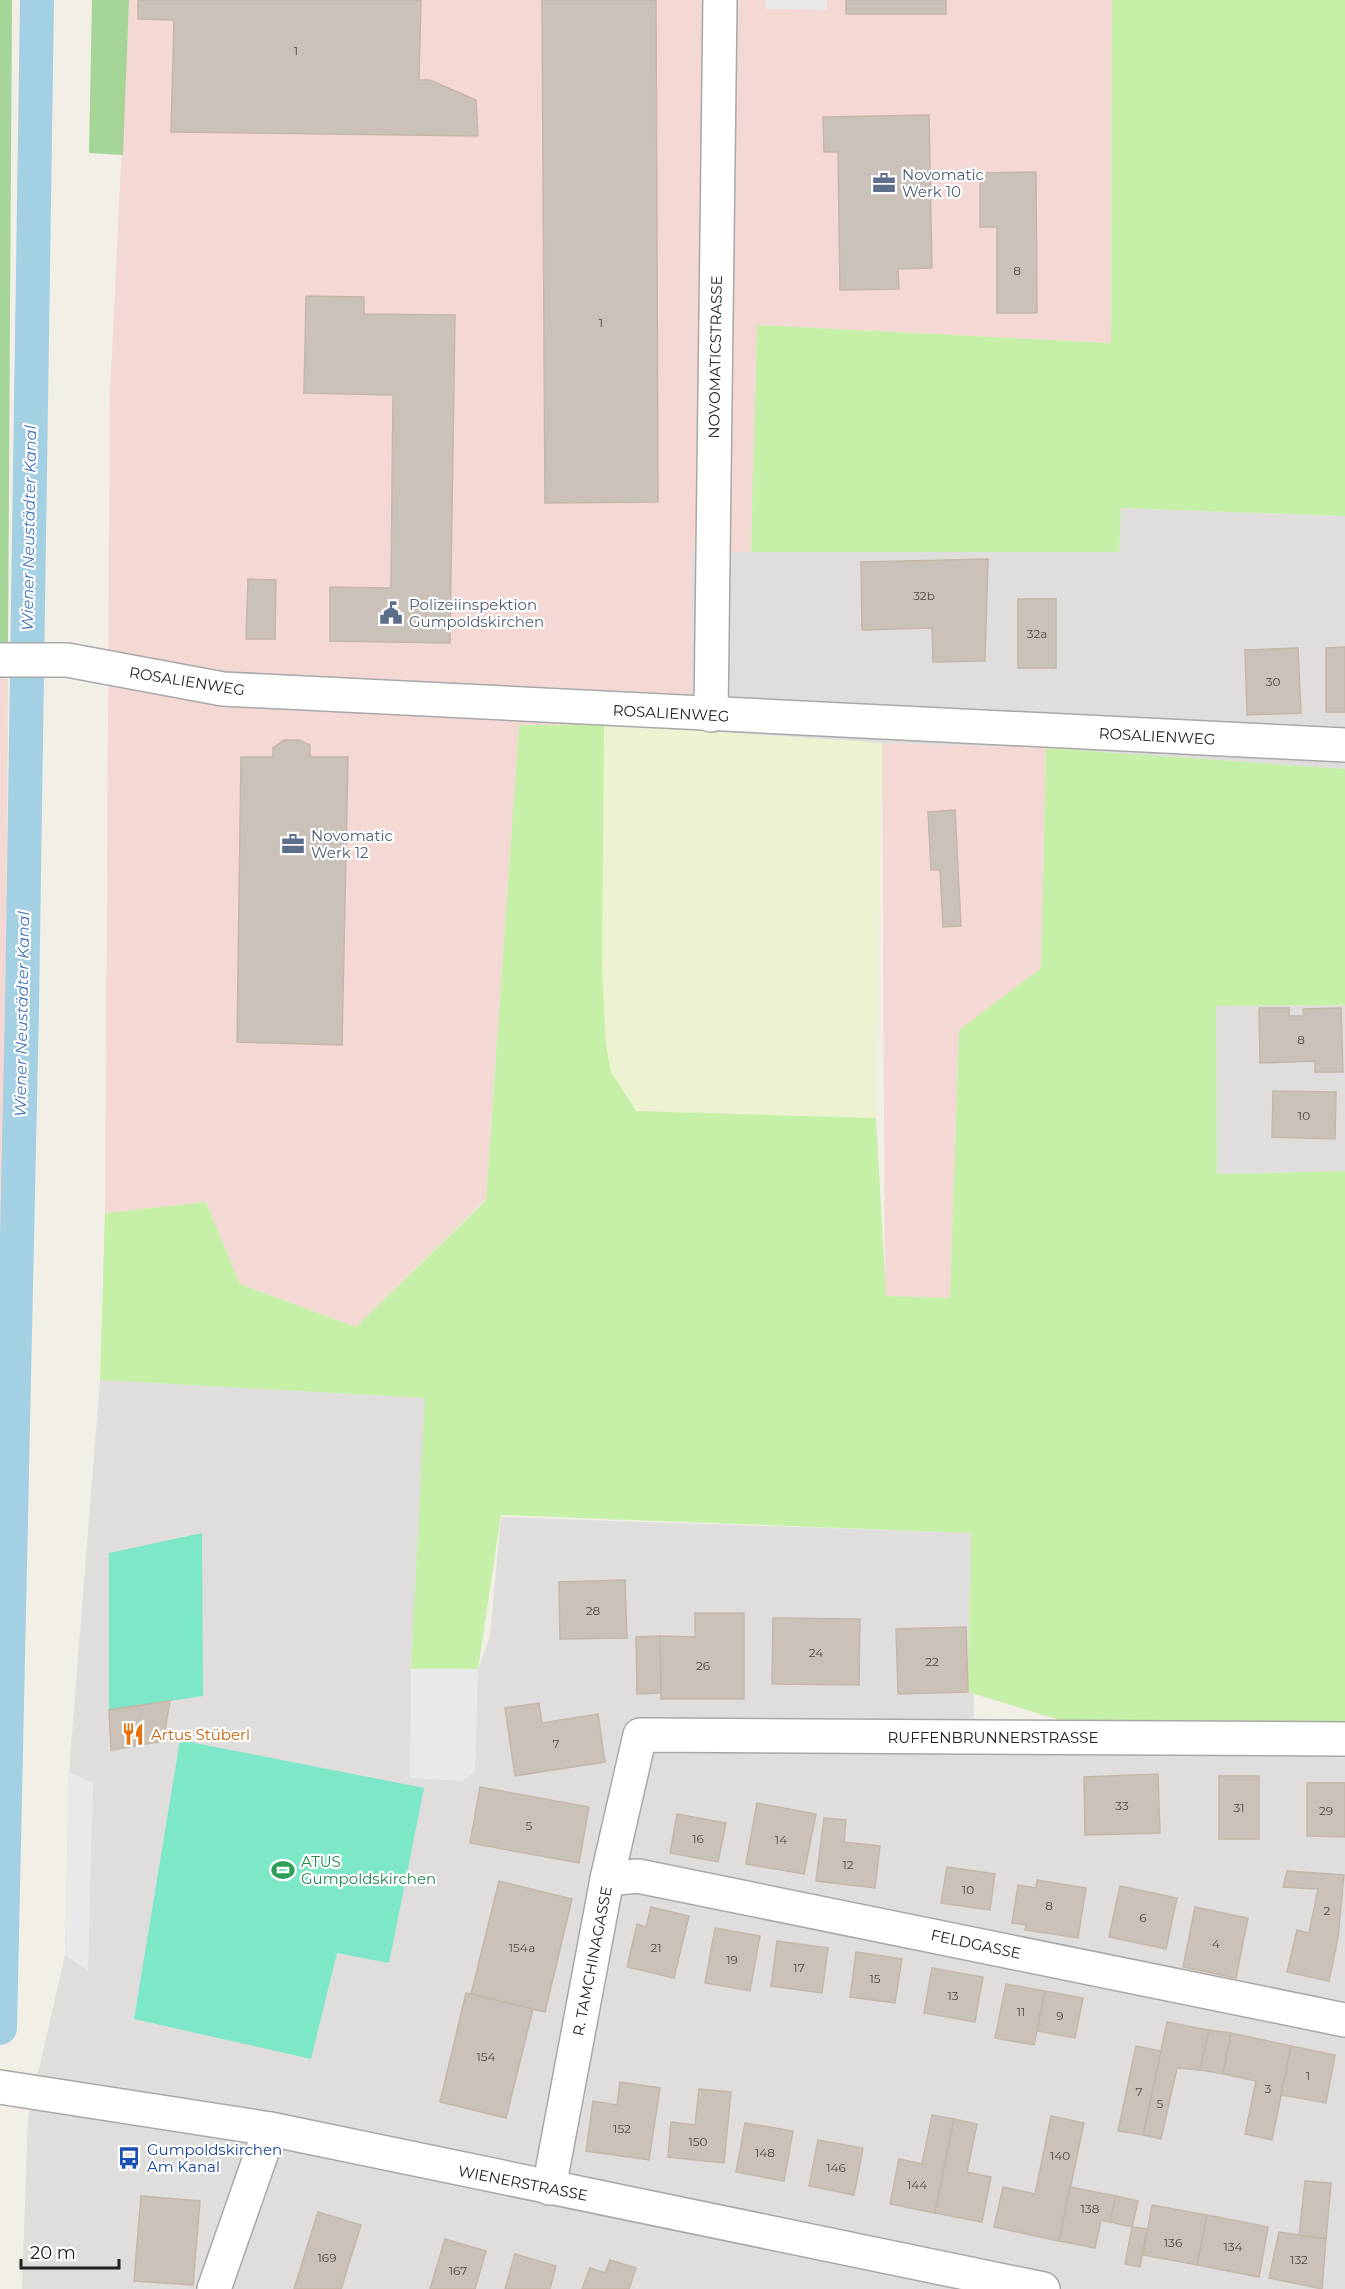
<svg xmlns="http://www.w3.org/2000/svg" width="1345" height="2289" viewBox="0 0 1345 2289" font-family="Montserrat,sans-serif">
  <style>
    .residential { fill: #dfdedd }
    .commercial { fill: #f4d8d4 }
    .farmland { fill: #edf2d0 }
    .grass { fill: #c6f0a8 }
    .forest { fill: #a5d597 }
    .pitch { fill: #7de8c7 }
    .parking { fill: #e9e9e9 }
    .lines { fill: none; stroke-linecap: round; stroke-linejoin: round }
    .canal { stroke: #a3d0e3; stroke-width: 34 }
    .building { fill: #cac2b9; stroke: #c5b7a7; stroke-width: 1.5 }
    .minor-casing { stroke: #a8a8a8; stroke-width: 36 }
    .tertiary-casing { stroke: #a8a8a8; stroke-width: 36 }
    .minor { stroke: #fff; stroke-width: 33 }
    .tertiary { stroke: #fff; stroke-width: 33 }
    .labels { text-anchor: middle; dominant-baseline: central; stroke-width: 4.5; stroke-linejoin: round; paint-order: stroke }
    .number-label { font-size: 12px; fill: #4b4947 }
    .service-label { font-size: 15px; fill: #4e5e75; stroke: #fff; text-anchor: start }
    .street-label { font-size: 15px; fill: #212121; stroke: #fff }
    .food-label { font-size: 15px; fill: #c56008; stroke: #fff; text-anchor: start }
    .leisure-label { font-size: 15px; fill: #27864d; stroke: #fff; text-anchor: start }
    .transit-label { font-size: 15px; fill: #164399; stroke: #fff; text-anchor: start }
    .water-label { font-size: 16px; font-style: italic; fill: #4275bb; stroke: #fff }
  </style>
  <rect width="100%" height="100%" fill="#f2efe6"/>
  <g class="residential">
    <path d="M1120 508 1345 516V769L1046 748 882 743 691 730 692 552H1119Z"/>
    <path d="M1345 1005V1171L1217 1174 1216 1006Z"/>
    <path d="M100 1380 426 1398 411 1669H478L490 1636 501 1517 972 1533 974 1720 1345 1725V2289H22L28 2117 65 1955 69 1772Z"/>
  </g>
  <g class="commercial">
    <path d="M129 0H1112L1111 343 757 325 751 552H692L691 730 604 725H519L486 1199 356 1327 240 1284 206 1202 105 1213 110 394Z"/>
    <path d="M0 678 8 679 0 1949Z"/>
    <path d="M882 743 1046 748 1041 968 959 1031 950 1298 885 1296Z"/>
  </g>
  <path class="farmland" d="M604 725 882 743 876 1118 636 1111 610 1072 606 1045 602 970Z"/>
  <g class="grass">
    <path d="M1112 0H1345V516L1121 508 1119 552H751L757 325 1111 343Z"/>
    <path d="M519 725H604L602 970 606 1045 611 1072 636 1111 876 1118 886 1296 950 1298 959 1030 1041 968 1046 748 1345 769V1005L1216 1006 1217 1174 1345 1171V1725L1063 1721 968 1692 971 1533 501 1515 478 1669H411L425 1398 100 1380 105 1213 206 1202 240 1284 356 1327 486 1200Z"/>
  </g>
  <g class="forest">
    <path d="M0 0H12L8 642H0Z"/>
    <path d="M92 0H129L123 155 89 153Z"/>
  </g>
  <g class="pitch">
    <path d="M202 1533 203 1696 109 1710V1553Z"/>
    <path d="M180 1740 424 1788 389 1963 337 1953 311 2059 134 2019Z"/>
  </g>
  <g class="parking">
    <path d="M766 0H827V10L766 9Z"/>
    <path d="M411 1669H478L475 1771 463 1781 410 1778Z"/>
    <path d="M69 1772 93 1783 88 1971 65 1955Z"/>
  </g>
  <g class="lines">
    <path class="canal" d="M0 2028 22 1007 37 0"/>
  </g>
  <g class="building">
    <path d="M138 0H421L419 80H430L476 100 478 136 171 132 174 20 138 19Z"/>
    <path d="M542 0H656L658 502 545 503Z"/>
    <rect x="846" y="0" width="100" height="14"/>
    <path d="M929 115 932 268 898 269 899 289 840 290 838 152H824L823 117Z"/>
    <path d="M1036 172 1037 313H997V227H980V173Z"/>
    <path d="M306 296 364 297V314L455 315 450 643 330 641V587L391 588 393 395 304 393Z"/>
    <path d="M988 559 985 661 933 662 932 628 862 630 861 562Z"/>
    <path d="M248 579 276 580 275 639H246Z"/>
    <rect x="1018" y="599" width="38" height="69"/>
    <path d="M1345 647V712H1326V648Z"/>
    <path d="M1298 648 1301 713 1247 715 1245 650Z"/>
    <path d="M284 740H299L310 745V757H348L342 1045 237 1042 241 757H273V748Z"/>
    <path d="M955 810 961 926 943 927 940 870H931L928 812Z"/>
    <path d="M1259 1008H1289V1016H1304L1303 1009 1341 1008 1343 1072H1315V1061L1260 1063Z"/>
    <path d="M1273 1091 1336 1092 1335 1139 1272 1137Z"/>
    <path d="M625 1580 627 1638 560 1639 559 1582Z"/>
    <path d="M695 1613H744V1699H661L660 1636 695 1637Z"/>
    <path d="M773 1618 860 1619 859 1685 772 1684Z"/>
    <path d="M966 1627 968 1692 898 1694 896 1629Z"/>
    <path d="M660 1636 661 1693 637 1694 636 1637Z"/>
    <path d="M170 1701 163 1741 111 1750 109 1710Z"/>
    <path d="M539 1703 542 1723 598 1714 605 1762 515 1776 505 1708Z"/>
    <path d="M1158 1774 1160 1833 1085 1835 1084 1777Z"/>
    <rect x="1219" y="1776" width="40" height="63"/>
    <path d="M1307 1783H1345V1837L1307 1836Z"/>
    <path d="M480 1787 589 1807 579 1863 470 1843Z"/>
    <path d="M757 1803 816 1814 804 1874 746 1864Z"/>
    <path d="M677 1814 726 1823 718 1862 670 1853Z"/>
    <path d="M824 1818 846 1820 844 1842 880 1846 875 1888 816 1881Z"/>
    <path d="M947 1867 995 1874 990 1910 941 1903Z"/>
    <path d="M1287 1871 1344 1875 1338 1938 1329 1981 1287 1972 1297 1930 1309 1933 1318 1889 1283 1887Z"/>
    <path d="M1037 1880 1086 1888 1078 1938 1025 1930 1026 1925 1012 1923 1018 1885 1036 1888Z"/>
    <path d="M499 1881 572 1899 545 2012 471 1994Z"/>
    <path d="M1120 1886 1177 1898 1166 1949 1109 1937Z"/>
    <path d="M651 1907 689 1916 674 1978 627 1967 637 1924 646 1927Z"/>
    <path d="M1195 1907 1248 1918 1236 1978 1183 1967Z"/>
    <path d="M715 1928 760 1936 750 1991 705 1983Z"/>
    <path d="M777 1941 828 1948 822 1993 771 1986Z"/>
    <path d="M856 1952 902 1959 895 2003 850 1997Z"/>
    <path d="M932 1968 983 1977 975 2022 924 2013Z"/>
    <path d="M1006 1984 1045 1991 1034 2045 995 2038Z"/>
    <path d="M1045 1991 1083 1998 1075 2038 1037 2031Z"/>
    <path d="M466 1993 533 2009 506 2118 440 2102Z"/>
    <path d="M1167 2022 1209 2030 1200 2070 1177 2068 1161 2139 1143 2135Z"/>
    <path d="M1209 2030 1231 2033 1223 2074 1200 2070Z"/>
    <path d="M1231 2033 1291 2046 1272 2140 1245 2134 1256 2081 1223 2074Z"/>
    <path d="M1136 2046 1161 2051 1143 2135 1118 2131Z"/>
    <path d="M1291 2046 1335 2055 1326 2103 1281 2095Z"/>
    <path d="M620 2082 660 2088 649 2160 586 2151 593 2101 617 2105Z"/>
    <path d="M699 2089 731 2092 724 2163 668 2157 671 2122 695 2125Z"/>
    <path d="M932 2115 954 2119 935 2213 890 2204 899 2159 922 2164Z"/>
    <path d="M1051 2116 1084 2123 1059 2241 994 2227 1003 2187 1035 2194Z"/>
    <path d="M954 2119 977 2124 967 2172 991 2177 982 2222 935 2213Z"/>
    <path d="M745 2123 793 2131 784 2181 736 2172Z"/>
    <path d="M818 2140 863 2148 854 2195 809 2186Z"/>
    <path d="M1305 2181 1331 2183 1326 2239 1299 2235Z"/>
    <path d="M1070 2187 1116 2196 1110 2222 1101 2220 1095 2248 1059 2241Z"/>
    <path d="M141 2196 200 2201 193 2285 134 2281Z"/>
    <path d="M1116 2196 1138 2201 1132 2227 1110 2222Z"/>
    <path d="M1152 2205 1207 2215 1197 2265 1143 2255Z"/>
    <path d="M318 2212 361 2225 341 2289H294Z"/>
    <path d="M1207 2215 1268 2227 1259 2277 1197 2265Z"/>
    <path d="M1132 2227 1147 2229 1140 2267 1125 2264Z"/>
    <path d="M1279 2232 1326 2239 1322 2289 1269 2278Z"/>
    <path d="M445 2239 486 2251 475 2289H430Z"/>
    <path d="M515 2254 556 2266 550 2289H505Z"/>
    <path d="M610 2260 636 2268 629 2289H582L590 2268 605 2273Z"/>
  </g>
  <g class="lines">
    <g class="minor-casing">
      <g id="minor">
        <path d="M0 660H67L223 689 1345 745"/>
        <path d="M711 715 720 0"/>
        <path d="M607 1879 638 1876 1345 2020"/>
        <path d="M549 2188 607 1879 640 1735 1345 1739"/>
        <path d="M214 2289 270 2129"/>
      </g>
    </g>
    <g class="tertiary-casing">
      <path id="tertiary" d="M0 2087 270 2129 1043 2289"/>
    </g>
    <use href="#minor" class="minor"/>
    <use href="#tertiary" class="tertiary"/>
  </g>
  <defs>
    <g id="office-bare" transform="scale(1.8)"><path d="M-6-3h4V-5.5h4V-3h4V5H-6ZM-1-4.5V-3h2v-1.5ZM-6 0V1H6V0Z" fill="#5c6f8a" stroke="#fff" stroke-width="2.5" paint-order="stroke"/></g>
    <g id="civic-bare" transform="scale(1.8)"><path d="M-.6-6.5H3V-4.5H.6V-3L4-1V1h2V6H-6V1h2V-1L-.6-3ZM-1.2 2.5V6h2.4V2.5Z" fill="#5c6f8a" stroke="#fff" stroke-width="2.5" paint-order="stroke"/></g>
    <g id="restaurant-bare" transform="scale(1.8)"><path d="M-5-6h1v4h1v-4h1v4h1v-4h1v5L-1.5 .5V6h-2V.5L-5-1ZM5-6V6H3V1.5H1.5Q1.5-4 5-6Z" fill="#e8710a" stroke="#fff" stroke-width="2.5" paint-order="stroke"/></g>
    <g id="stadium-bare" transform="scale(1.8)"><path d="M0-5a6.5 5 0 1 0 0 10a6.5 5 0 1 0 0-10ZM-3.5-1.8h7v3.6h-7Z" fill="#2e9e5b" stroke="#fff" stroke-width="2.5" paint-order="stroke"/></g>
    <g id="bus-bare" transform="scale(1.8)"><path d="M-5-6H5V4H4V6H2V4H-2V6H-4V4H-5ZM-3.5-4V0h7V-4ZM-3.5 1.2v1.5H-2V1.2ZM2 1.2v1.5H3.5V1.2Z" fill="#1a4fb4" stroke="#fff" stroke-width="2.5" paint-order="stroke"/></g>
  </defs>
  <g fill-rule="evenodd">
    <use href="#office-bare" x="884" y="183"/>
    <use href="#civic-bare" x="391" y="613"/>
    <use href="#office-bare" x="293" y="844"/>
    <use href="#restaurant-bare" x="133" y="1734"/>
    <use href="#stadium-bare" x="283" y="1870"/>
    <use href="#bus-bare" x="129" y="2158"/>
  </g>
  <g class="labels">
    <g class="number-label">
      <text x="296" y="50">1</text>
      <text x="1017" y="270">8</text>
      <text x="601" y="322">1</text>
      <text x="924" y="595">32b</text>
      <text x="1037" y="633">32a</text>
      <text x="1273" y="681">30</text>
      <text x="1301" y="1039">8</text>
      <text x="1304" y="1115">10</text>
      <text x="593" y="1610">28</text>
      <text x="816" y="1652">24</text>
      <text x="932" y="1661">22</text>
      <text x="703" y="1665">26</text>
      <text x="556" y="1743">7</text>
      <text x="1122" y="1805">33</text>
      <text x="1239" y="1807">31</text>
      <text x="1326" y="1810">29</text>
      <text x="529" y="1825">5</text>
      <text x="698" y="1838">16</text>
      <text x="781" y="1839">14</text>
      <text x="848" y="1864">12</text>
      <text x="968" y="1889">10</text>
      <text x="1049" y="1905">8</text>
      <text x="1327" y="1910">2</text>
      <text x="1143" y="1917">6</text>
      <text x="1216" y="1943">4</text>
      <text x="522" y="1947">154a</text>
      <text x="656" y="1947">21</text>
      <text x="732" y="1959">19</text>
      <text x="799" y="1967">17</text>
      <text x="875" y="1978">15</text>
      <text x="953" y="1995">13</text>
      <text x="1021" y="2011">11</text>
      <text x="1060" y="2015">9</text>
      <text x="486" y="2056">154</text>
      <text x="1308" y="2075">1</text>
      <text x="1268" y="2088">3</text>
      <text x="1139" y="2091">7</text>
      <text x="1160" y="2103">5</text>
      <text x="622" y="2128">152</text>
      <text x="698" y="2141">150</text>
      <text x="765" y="2152">148</text>
      <text x="1060" y="2155">140</text>
      <text x="836" y="2167">146</text>
      <text x="917" y="2184">144</text>
      <text x="1090" y="2208">138</text>
      <text x="1173" y="2242">136</text>
      <text x="1233" y="2246">134</text>
      <text x="327" y="2257">169</text>
      <text x="1299" y="2259">132</text>
      <text x="458" y="2270">167</text>
    </g>
    <g class="service-label">
      <text x="902" y="174">Novomatic<tspan x="902" dy="17">Werk 10</tspan></text>
      <text x="409" y="604">Polizeiinspektion<tspan x="409" dy="17">Gumpoldskirchen</tspan></text>
      <text x="311" y="835">Novomatic<tspan x="311" dy="17">Werk 12</tspan></text>
    </g>
    <g class="street-label">
      <text transform="translate(715 357) rotate(-89)">NOVOMATICSTRASSE</text>
      <text transform="translate(187 681) rotate(9)">ROSALIENWEG</text>
      <text transform="translate(671 713) rotate(3)">ROSALIENWEG</text>
      <text transform="translate(1157 736) rotate(3)">ROSALIENWEG</text>
      <text x="993" y="1737">RUFFENBRUNNERSTRASSE</text>
      <text transform="translate(976 1944) rotate(12)">FELDGASSE</text>
      <text transform="translate(592 1961) rotate(-79)">R. TAMCHINAGASSE</text>
      <text transform="translate(523 2183) rotate(11)">WIENERSTRASSE</text>
    </g>
    <g class="food-label">
      <text x="151" y="1734">Artus Stüberl</text>
    </g>
    <g class="leisure-label">
      <text x="301" y="1861">ATUS<tspan x="301" dy="17">Gumpoldskirchen</tspan></text>
    </g>
    <g class="transit-label">
      <text x="147" y="2149">Gumpoldskirchen<tspan x="147" dy="17">Am Kanal</tspan></text>
    </g>
    <g class="water-label">
      <text transform="translate(29 528) rotate(-89)">Wiener Neustädter Kanal</text>
      <text transform="translate(22 1014) rotate(-89)">Wiener Neustädter Kanal</text>
    </g>
  </g>
  <path d="M21 2259v9h98v-9" fill="none" stroke="#212121" stroke-width="3"/>
  <text x="30" y="2259" font-size="18" fill="#212121" stroke="#ffffff" stroke-width="4.5" paint-order="stroke">20 m</text>
</svg>
